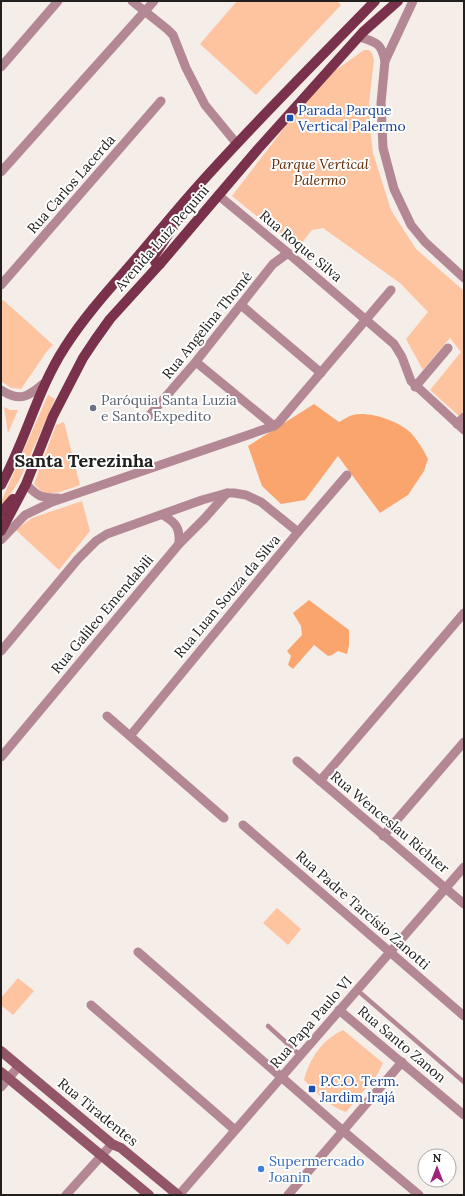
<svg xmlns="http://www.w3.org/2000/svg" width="465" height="1196" viewBox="0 0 465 1196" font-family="Lora,serif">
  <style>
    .green { fill: #fec39f }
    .forest { fill: #fba56e }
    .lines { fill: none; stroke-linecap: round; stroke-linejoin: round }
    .lane { stroke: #b38894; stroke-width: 4.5 }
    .street { stroke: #b38894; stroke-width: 9 }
    .secondary { stroke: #935669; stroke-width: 10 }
    .primary { stroke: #7a314b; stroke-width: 10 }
    .transit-dot { fill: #1a4fb4; stroke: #fff; stroke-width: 1.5 }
    .worship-dot { fill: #6b7280; stroke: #fff; stroke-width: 1.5 }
    .shop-dot { fill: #3f7fe0; stroke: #fff; stroke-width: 1.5 }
    .labels { text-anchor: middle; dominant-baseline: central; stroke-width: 4; stroke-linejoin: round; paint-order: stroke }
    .transit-label { font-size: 14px; fill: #164399; stroke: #fff; text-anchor: start }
    .park-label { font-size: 14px; font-style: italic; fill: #5e2900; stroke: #fff }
    .street-label { font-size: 14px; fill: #22201e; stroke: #fff }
    .worship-label { font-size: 14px; fill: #5b616d; stroke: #fff; text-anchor: start }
    .shop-label { font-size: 14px; fill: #366cbe; stroke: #fff; text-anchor: start }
    .district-label { font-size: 18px; font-weight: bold; fill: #22201e; stroke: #fff }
  </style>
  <rect width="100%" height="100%" fill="#f5ede8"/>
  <g class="green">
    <path d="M237 1H337L341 5 256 95 200 44Z"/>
    <path d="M364 50H369L372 53 374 60 369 103 370 128 373 153 391 210 416 249 464 291V410L459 416 430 390 461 352 450 338 423 370 406 339 428 312 400 283 323 228 312 230 297 249 232 196 304 102 333 72Z"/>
    <path d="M3 300 29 323 53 345 47 351 21 389 11 388 1 381V302Z"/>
    <path d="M48 395 55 399 19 481 1 508V502Z"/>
    <path d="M4 407 10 410H18L8 433Z"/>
    <path d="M64 422 80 485 60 492 44 494 34 484 56 425Z"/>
    <path d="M82 501 90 531 59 570 16 530 32 518Z"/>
    <path d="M277 908 301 929 288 945 263 923Z"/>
    <path d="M18 978 34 991 13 1015 1 1005V998Z"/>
    <path d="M343 1030 383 1063 377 1075 346 1112C328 1106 317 1093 304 1080 310 1058 322 1040 343 1030Z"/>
  </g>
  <g class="forest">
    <path d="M314 404 339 422C343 420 348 416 353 415 369 411 399 421 411 433 418 441 423 449 428 459L424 471 408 495 380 513 338 456 305 500 281 504 262 486 248 446Z"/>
    <path d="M309 600 349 630V645L347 654 338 651 332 655 328 656 314 645 293 669 288 665 291 656 287 651 302 635 301 626 293 613Z"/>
  </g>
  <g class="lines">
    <g class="lane">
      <path d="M357 990 464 1082"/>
      <path d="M268 1026 300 1055"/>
    </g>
    <g class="street">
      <path d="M132 1 167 29 173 35 186 68 205 105 237 144"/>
      <path d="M413 1 385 61 381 103 383 148 394 189 411 225 425 242 464 278"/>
      <path d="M360 37C376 43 381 42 385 61"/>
      <path d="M1 67 58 1"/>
      <path d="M1 172 154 1"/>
      <path d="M218 195 288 253 394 344 402 357 411 381 464 430"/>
      <path d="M1 285 161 101"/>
      <path d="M241 305 321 373"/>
      <path d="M196 362 274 426"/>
      <path d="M415 387 448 348"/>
      <path d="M1 390C20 402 28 397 43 384"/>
      <path d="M149 416 194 364 273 264 288 253"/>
      <path d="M457 424 464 417"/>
      <path d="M26 484C38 497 41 498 58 498"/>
      <path d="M163 515C176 523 180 527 179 544"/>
      <path d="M1 540 25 515 52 502 274 426 279 422 391 290"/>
      <path d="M1 651 78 559 96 541 107 534 202 500 227 493H234L246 495 261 502 298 532"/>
      <path d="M107 716 224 818"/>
      <path d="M130 736 298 532 347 475"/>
      <path d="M1 757 179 544 204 519 227 493"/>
      <path d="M297 761 464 904"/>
      <path d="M320 781 464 613"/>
      <path d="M243 825 464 1016"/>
      <path d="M383 836 464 742"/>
      <path d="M138 952 342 1130 419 1195"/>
      <path d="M91 1005 235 1130"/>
      <path d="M339 1010 464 1115"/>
      <path d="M1 1087 19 1066"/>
      <path d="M66 1195 112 1144"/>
      <path d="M179 1195 464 867"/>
      <path d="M288 1195 402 1062"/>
    </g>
    <g class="secondary">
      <path d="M1 1051 112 1144 121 1148 178 1195"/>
      <path d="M1 1072 149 1195"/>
    </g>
    <g class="primary">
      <path d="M160 264 155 262 154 256 183 212"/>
      <path d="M1 485C26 440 37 390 65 347 88 311 117 281 145 248 162 228 179 207 197 187 254 123 316 62 375 1"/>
      <path d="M1 513 13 499"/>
      <path d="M1 531 26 484 53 416 83 358 95 340 110 319 160 264 258 149 363 32 398 1"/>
    </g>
  </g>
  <g class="transit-dot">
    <rect x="286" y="114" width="8" height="8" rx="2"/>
    <rect x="308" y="1085" width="8" height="8" rx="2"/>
  </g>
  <circle class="worship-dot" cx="93" cy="408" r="4"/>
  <circle class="shop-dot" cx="261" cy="1169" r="4"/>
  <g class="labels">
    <g class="transit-label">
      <text x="298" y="110">Parada Parque<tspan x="298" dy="16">Vertical Palermo</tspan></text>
      <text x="320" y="1081">P.C.O. Term.<tspan x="320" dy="16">Jardim Irajá</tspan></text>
    </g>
    <g class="park-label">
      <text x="320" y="164">Parque Vertical<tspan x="320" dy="16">Palermo</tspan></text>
    </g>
    <g class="street-label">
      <text transform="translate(71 184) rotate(-49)">Rua Carlos Lacerda</text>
      <text transform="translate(162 238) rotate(-49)">Avenida Luiz Pequini</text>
      <text transform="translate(301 246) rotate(40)">Rua Roque Silva</text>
      <text transform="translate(207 325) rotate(-51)">Rua Angelina Thomé</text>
      <text transform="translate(227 596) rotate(-50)">Rua Luan Souza da Silva</text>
      <text transform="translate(102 614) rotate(-50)">Rua Galileo Emendabili</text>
      <text transform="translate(390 822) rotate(40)">Rua Wenceslau Richter</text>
      <text transform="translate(363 910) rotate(41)">Rua Padre Tarcísio Zanotti</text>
      <text transform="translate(311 1022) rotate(-49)">Rua Papa Paulo VI</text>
      <text transform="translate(402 1044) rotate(40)">Rua Santo Zanon</text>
      <text transform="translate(98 1112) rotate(39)">Rua Tiradentes</text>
    </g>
    <g class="worship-label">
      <text x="101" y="400">Paróquia Santa Luzia<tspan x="101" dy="16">e Santo Expedito</tspan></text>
    </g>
    <g class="shop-label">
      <text x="269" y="1161">Supermercado<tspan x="269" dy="16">Joanin</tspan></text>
    </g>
    <g class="district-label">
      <text x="84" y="460">Santa Terezinha</text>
    </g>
  </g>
  <rect width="465" height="1196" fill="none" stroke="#22201e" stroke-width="4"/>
  <g transform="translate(437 1168)"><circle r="19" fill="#ffffff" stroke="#a7a6a5"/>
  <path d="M0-3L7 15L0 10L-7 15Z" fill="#a02479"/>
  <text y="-6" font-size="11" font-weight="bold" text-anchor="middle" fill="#22201e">N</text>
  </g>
</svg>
